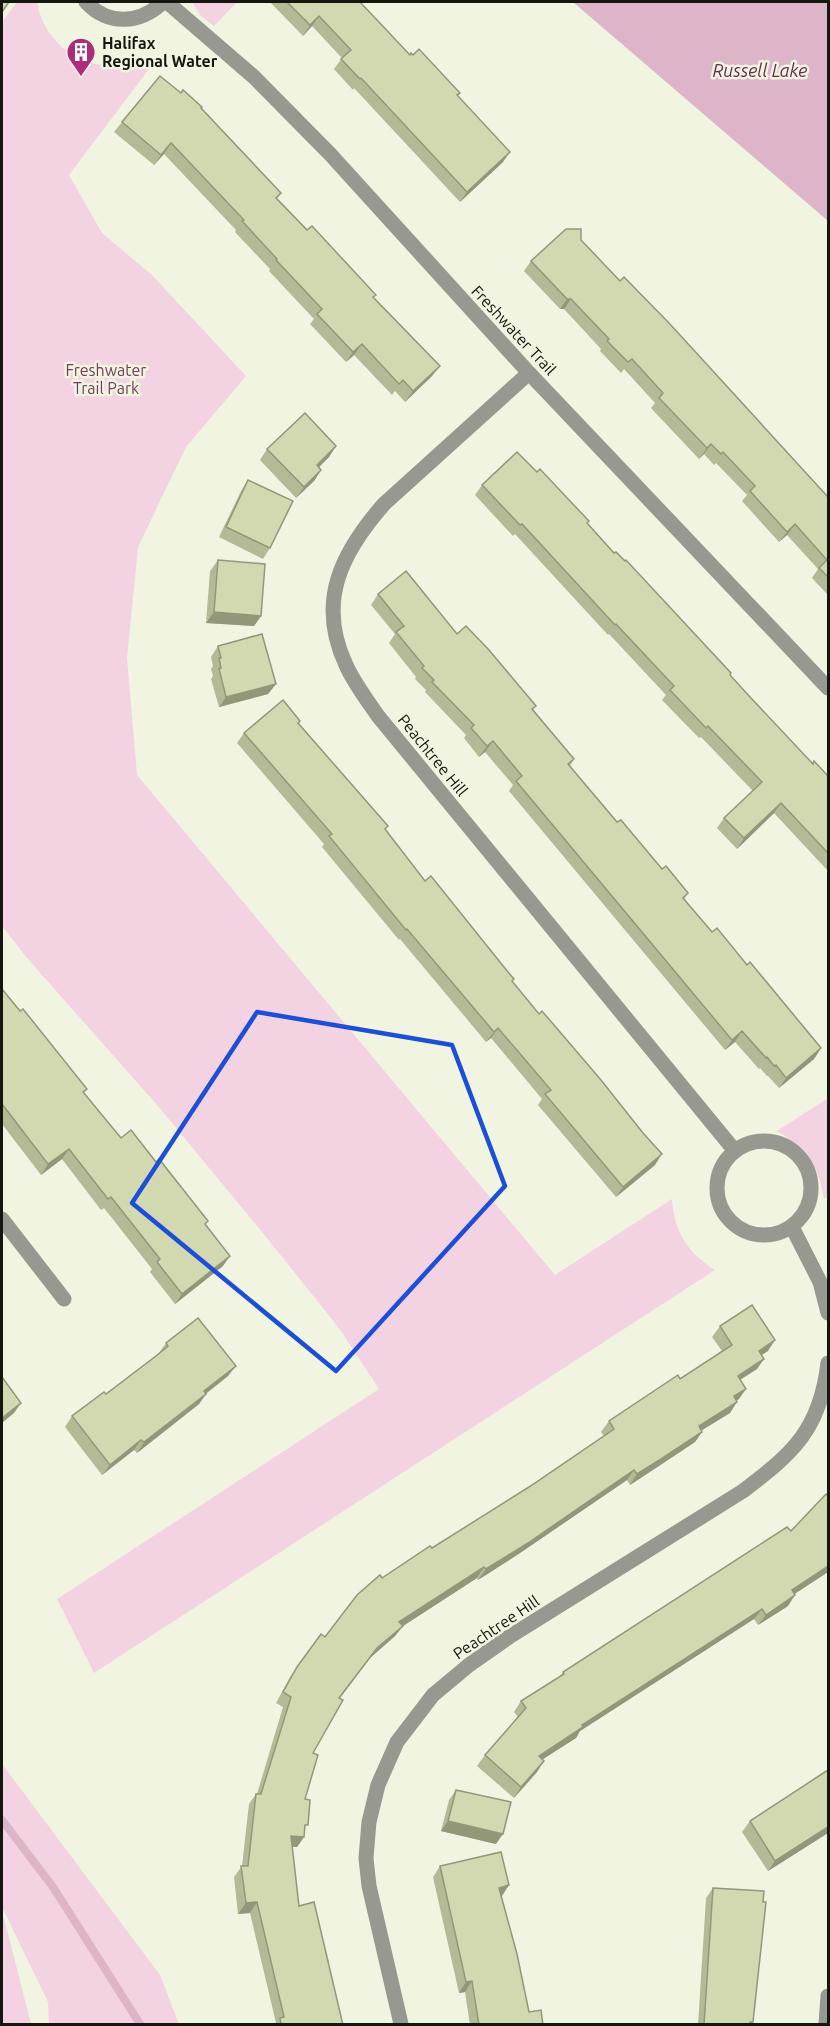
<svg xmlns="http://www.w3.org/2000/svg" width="830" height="2026" viewBox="0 0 830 2026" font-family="Ubuntu,sans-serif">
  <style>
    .green { fill: #f3d3e2 }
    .water { fill: #deb4c8 }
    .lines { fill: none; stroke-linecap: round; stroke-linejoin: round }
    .stream { stroke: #deb4c8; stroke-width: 8 }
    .minor { stroke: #979991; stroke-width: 15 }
    .wall { fill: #b5ba96 }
    .shaded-wall { fill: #93977a }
    .building { fill: #d2d8af; stroke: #93977a; stroke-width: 1.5 }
    .marked { fill: none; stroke: #1d4ed8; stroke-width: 4.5; stroke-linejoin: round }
    .labels { text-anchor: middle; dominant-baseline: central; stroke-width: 5; stroke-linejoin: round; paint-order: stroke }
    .poi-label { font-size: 16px; font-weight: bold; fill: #15160f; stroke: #f1f4e1; text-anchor: start }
    .street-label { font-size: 16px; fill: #15160f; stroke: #f1f4e1 }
    .park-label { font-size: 16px; fill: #743d5b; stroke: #f1f4e1 }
    .water-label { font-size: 18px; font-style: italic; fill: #65304d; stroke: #f1f4e1 }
  </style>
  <rect width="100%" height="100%" fill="#f1f4e1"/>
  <g class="green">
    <path d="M17 2H37C43 38 73 64 110 66 124 66 137 62 152 65L69 175 102 233 152 275 246 376 186 447 138 547 127 658 137 775 555 1275 672 1199C674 1232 688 1253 715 1270L94 1673 57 1599 379 1389 339 1328 267 1238 158 1106 27 958 2 926V22Z"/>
    <path d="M192 2H237L214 26 201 16Z"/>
    <path d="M828 1098V1196L824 1199C818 1164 808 1150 777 1131Z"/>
    <path d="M2 1764 160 1975 179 2024H49L48 2002 2 1907Z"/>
    <path d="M2 1915 4 1918 31 2024H2Z"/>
  </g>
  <path class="water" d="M573 2H828V221Z"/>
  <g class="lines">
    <path class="stream" d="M2 1820 53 1887 140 2024"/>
    <g class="minor">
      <path d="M86 2C108 26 140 24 163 2"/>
      <path d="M167 2 254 77 330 154 529 373 828 688"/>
      <path d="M529 373 384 504C342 552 316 601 346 665 354 683 367 700 378 716L735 1151"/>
      <circle cx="764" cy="1188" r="47"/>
      <path d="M2 1219 64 1299"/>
      <path d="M792 1227 820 1282 828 1313"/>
      <path d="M401 2024 369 1886 366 1858 369 1822 378 1785 397 1742 433 1695 469 1665 509 1637 743 1491C793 1453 820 1430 828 1363"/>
      <path d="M826 2024 828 1996"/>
    </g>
  </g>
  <g class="wall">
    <path d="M270 2H360L410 55 460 93 458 96 503 162 460 202 354 88 353 90 334 69 342 58 312 26 303 36Z"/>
    <path d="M181 93 201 108 281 193 277 198 374 298 432 376 405 402 395 391 392 395 354 355 346 362 310 324 314 319 269 271 270 269 235 232 236 230 164 154 154 165 114 132 122 122Z"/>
    <path d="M581 240 828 497V595L812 578 818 569 787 535 779 542 742 501 747 495 716 463 714 465 704 454 699 459 651 408 655 403 624 369 621 373 600 351 601 349 564 309H560L524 271 531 261Z"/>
    <path d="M336 446 329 457 319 467 321 470 314 481 296 498 260 460 267 449Z"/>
    <path d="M537 472 589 521 587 523 614 553 730 675 813 764 828 776V871L774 813 737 849 717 828 724 818 753 791 701 737 699 738 662 700 666 695 609 634 608 635 515 534 513 536 475 495 482 485Z"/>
    <path d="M248 480 270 548 263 559 219 537 241 491Z"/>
    <path d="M218 560 261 616 254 626 206 623 210 571Z"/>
    <path d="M378 594 457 634 536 706 533 710 574 759 570 766 617 822 662 869 688 893 684 899 712 932 747 965 821 1048 814 1059 779 1088 768 1076H767L760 1068 759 1069 735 1042 725 1050 509 791 513 785 485 752 479 757 464 738 466 735 425 692 426 690 415 679 416 677 389 643 395 634 371 605Z"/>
    <path d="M218 646 276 684 268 694 219 707 211 679 213 676 211 669 213 666 211 657Z"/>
    <path d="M298 723 385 830 425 881 512 982 655 1165 616 1197 538 1105 542 1099 491 1038 486 1042 400 939 399 940 322 847 324 844 237 743 244 733Z"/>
    <path d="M2 989 87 1089 84 1093 121 1138 206 1225 223 1266 175 1304 150 1272 152 1269 104 1208 101 1210 62 1159 41 1175 2 1124Z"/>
    <path d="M720 1326 768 1351 762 1355 757 1369 740 1380 739 1399 736 1401 730 1413 701 1430 702 1432 695 1442 653 1470 630 1485 627 1480 520 1553 478 1580 477 1578 403 1626 395 1636 370 1658 340 1698 313 1753 305 1799 304 1837 297 1847H292L299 1906 343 2025H275L276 2023 250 1913 238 1914 234 1877 242 1866 249 1804 256 1794H257L283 1707 276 1703 290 1677 321 1634 325 1637 382 1578 432 1548 529 1487 604 1436 601 1432 609 1421 680 1379 722 1351 712 1337Z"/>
    <path d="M166 1343 228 1376 206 1394 199 1404 137 1453 134 1450 102 1475 65 1427 72 1416 106 1394 159 1353Z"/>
    <path d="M791 1531 828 1572 794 1594 788 1606 758 1625 754 1619 580 1731 576 1738 542 1759 537 1772 514 1798 477 1766 485 1755 518 1717 514 1712 521 1701 560 1676 563 1672Z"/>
    <path d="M456 1790 496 1844 441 1831 449 1800Z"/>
    <path d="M750 1821 828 1833 768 1871 742 1832Z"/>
    <path d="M440 1866 509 1885 501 1896 529 2012 543 2025H470L465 1992 459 1993 433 1877Z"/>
    <path d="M713 1888 753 2022 752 2025H698L706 1898Z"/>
  </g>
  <g class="shaded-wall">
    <path d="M319 16 312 26 303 36 310 25Z"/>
    <path d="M171 143 164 154 154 165 161 155Z"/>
    <path d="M510 152 503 162 460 202 467 192Z"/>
    <path d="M567 299H571L564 309H560Z"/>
    <path d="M362 344 354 355 346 362 353 352Z"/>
    <path d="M440 366 432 376 405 402 413 391Z"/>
    <path d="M711 444 704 454 699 459 707 448Z"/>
    <path d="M336 446 329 457 310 476 317 465Z"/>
    <path d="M321 470 314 481 296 498 304 487Z"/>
    <path d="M795 524 787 535 779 542 787 532Z"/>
    <path d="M214 612 261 616 254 626 206 623Z"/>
    <path d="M276 684 268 694 219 707 226 697Z"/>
    <path d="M493 741 485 752 479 757 487 746Z"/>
    <path d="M781 803 774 813 737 849 744 838Z"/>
    <path d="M498 1028 491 1038 486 1042 494 1032Z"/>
    <path d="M742 1031 735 1042 725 1050 732 1040Z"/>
    <path d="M821 1048 814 1059 779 1088 786 1078Z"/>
    <path d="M69 1149 62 1159 41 1175 48 1164Z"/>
    <path d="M662 1154 655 1165 616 1197 623 1187Z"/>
    <path d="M230 1256 223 1266 175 1304 182 1294Z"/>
    <path d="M775 1340 768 1351 752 1361 759 1351Z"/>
    <path d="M764 1359 757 1369 730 1386 738 1376Z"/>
    <path d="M236 1366 228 1376 196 1401 204 1391Z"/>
    <path d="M746 1389 739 1399 726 1407 734 1396Z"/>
    <path d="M206 1394 199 1404 137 1453 144 1442Z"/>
    <path d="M737 1402 730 1413 691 1437 699 1426Z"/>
    <path d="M21 1403 14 1413 2 1423V1418Z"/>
    <path d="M702 1432 695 1442 630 1485 637 1474Z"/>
    <path d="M141 1440 134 1450 102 1475 110 1465Z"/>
    <path d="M634 1470 627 1480 520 1553 478 1580 486 1569Z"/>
    <path d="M828 1566V1572L784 1601 792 1590Z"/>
    <path d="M484 1567 477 1578 403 1626 395 1636 370 1658 332 1709 377 1648 399 1622Z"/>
    <path d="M795 1595 788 1606 758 1625 766 1615Z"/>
    <path d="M762 1609 754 1619 580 1731 576 1738 531 1767 539 1756 582 1725Z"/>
    <path d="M544 1761 537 1772 514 1798 521 1787Z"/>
    <path d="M448 1821 503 1834 496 1844 441 1831Z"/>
    <path d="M828 1827V1833L768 1871 775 1861Z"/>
    <path d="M291 1836 304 1837 297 1847 283 1846Z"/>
    <path d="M509 1885 502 1896 491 1898 499 1888Z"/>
    <path d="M257 1902 250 1913 238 1914 246 1903Z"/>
    <path d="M472 1981 465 1992 459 1993 466 1982Z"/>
  </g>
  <g class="building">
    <path d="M2 2H9L2 12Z"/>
    <path d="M287 2H360L410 55 411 53 413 55 419 49 460 93 457 95 510 152 467 192 361 78 360 79 341 59 351 50 319 16 310 25Z"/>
    <path d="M160 76 181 93 183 90 202 107 201 108 281 193 276 198 307 230 312 226 376 295 373 297 440 366 413 391 403 380 399 384 362 344 353 352 317 314 322 309 276 260 277 259 242 221 244 220 171 143 161 155 122 122Z"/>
    <path d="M566 229H581V240L620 281 624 277 669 323 828 497V577L819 568 827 560 795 524 787 532 750 491 755 486 723 452 721 454 711 444 707 448 659 398 663 393 632 359 628 362 607 341 609 339 571 299H567L531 261Z"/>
    <path d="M305 413 336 446 317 465 321 470 304 487 267 449Z"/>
    <path d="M517 452 537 472 540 469 570 501 589 521 587 523 614 553 616 552 625 561 626 560 731 673 730 675 750 697 813 764 814 761 828 776V853L781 803 744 838 724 818 762 782 708 726 706 728 670 690 674 686 616 624 615 625 522 524 520 525 482 485Z"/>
    <path d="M248 480 293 501 270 548 226 527Z"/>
    <path d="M218 560 265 564 261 616 214 612Z"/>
    <path d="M406 571 457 634 466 626 489 650 536 706 532 709 574 759 568 764 617 822 621 820 662 869 666 866 688 893 683 898 712 932 717 928 747 965 750 962 821 1048 786 1078 776 1065 774 1066 767 1057 766 1058 742 1031 732 1040 516 781 522 776 493 741 487 746 471 728 474 725 432 682 434 680 422 668 424 666 396 632 404 626 378 594Z"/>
    <path d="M262 634 276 684 226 697 219 669 221 668 219 658H221L218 646Z"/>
    <path d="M283 700 300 721 298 723 388 826 385 829 425 881 431 876 508 972 514 979 512 981 539 1014 542 1011 601 1080 643 1133 662 1154 623 1187 545 1094 551 1090 498 1028 494 1032 407 929 406 930 329 836 332 834 244 733Z"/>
    <path d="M2 989 20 1011 23 1009 87 1089 83 1092 121 1138 131 1130 156 1162 159 1159 208 1221 205 1224 230 1256 182 1294 157 1262 160 1259 111 1197 108 1199 69 1149 48 1164 2 1104Z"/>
    <path d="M752 1305 775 1340 759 1351 764 1359 738 1376 746 1389 734 1396 737 1402 699 1426 702 1432 661 1459 637 1474 634 1470 528 1543 486 1569 484 1567 399 1622 403 1626 377 1648 339 1698 343 1700 313 1753 318 1755 305 1799 310 1800 308 1825H305L304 1837 291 1836 299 1906 314 1902 343 2025H281L280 2018 284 2017 257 1902 246 1903 241 1866H248L256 1794H261L291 1697 283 1692 297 1667 321 1634 325 1637 357 1595 380 1575 382 1578 430 1546 432 1548 529 1487 614 1429 609 1421 678 1375 680 1379 732 1345 720 1326Z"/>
    <path d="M198 1318 236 1366 204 1391 206 1394 144 1442 141 1440 110 1465 72 1416 104 1392 106 1394 156 1356 168 1346 166 1343Z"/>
    <path d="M2 1377 21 1403 2 1418Z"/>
    <path d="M826 1494 828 1496V1566L792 1590 795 1595 766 1615 762 1609 582 1725 583 1727 539 1756 544 1761 521 1787 485 1755 526 1708 521 1701 564 1674 563 1672 787 1527 791 1531Z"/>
    <path d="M828 1770V1827L775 1861 750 1821Z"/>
    <path d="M456 1790 511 1802 503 1834 448 1821Z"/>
    <path d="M501 1852 509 1885 499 1888 517 1954 529 2012 541 2010 543 2025H479L472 1981 466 1982 440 1866Z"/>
    <path d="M713 1888 764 1891 763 1902H766L753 2022H750V2025H704Z"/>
  </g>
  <path class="marked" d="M257 1012 452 1045 505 1186 336 1371 132 1203Z"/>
  <defs>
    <g id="building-pin" transform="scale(1.5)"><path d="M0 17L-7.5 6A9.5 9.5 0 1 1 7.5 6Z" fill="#ac2d7b" stroke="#f1f4e1"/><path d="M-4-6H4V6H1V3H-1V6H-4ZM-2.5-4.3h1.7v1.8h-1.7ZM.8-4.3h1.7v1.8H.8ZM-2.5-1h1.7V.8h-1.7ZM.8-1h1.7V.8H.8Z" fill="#fff"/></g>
  </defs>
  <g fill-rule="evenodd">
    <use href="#building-pin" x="81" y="52"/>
  </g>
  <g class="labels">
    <g class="poi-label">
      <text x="102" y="43">Halifax<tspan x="102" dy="18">Regional Water</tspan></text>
    </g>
    <g class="street-label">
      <text transform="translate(514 330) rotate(47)">Freshwater Trail</text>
      <text transform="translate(433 755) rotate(51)">Peachtree Hill</text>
      <text transform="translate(496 1627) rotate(-34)">Peachtree Hill</text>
    </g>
    <g class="park-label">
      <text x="106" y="370">Freshwater<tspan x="106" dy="18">Trail Park</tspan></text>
    </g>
    <g class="water-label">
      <text x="760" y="70">Russell Lake</text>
    </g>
  </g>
  <rect width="830" height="2026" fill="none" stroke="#15160f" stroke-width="6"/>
</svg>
